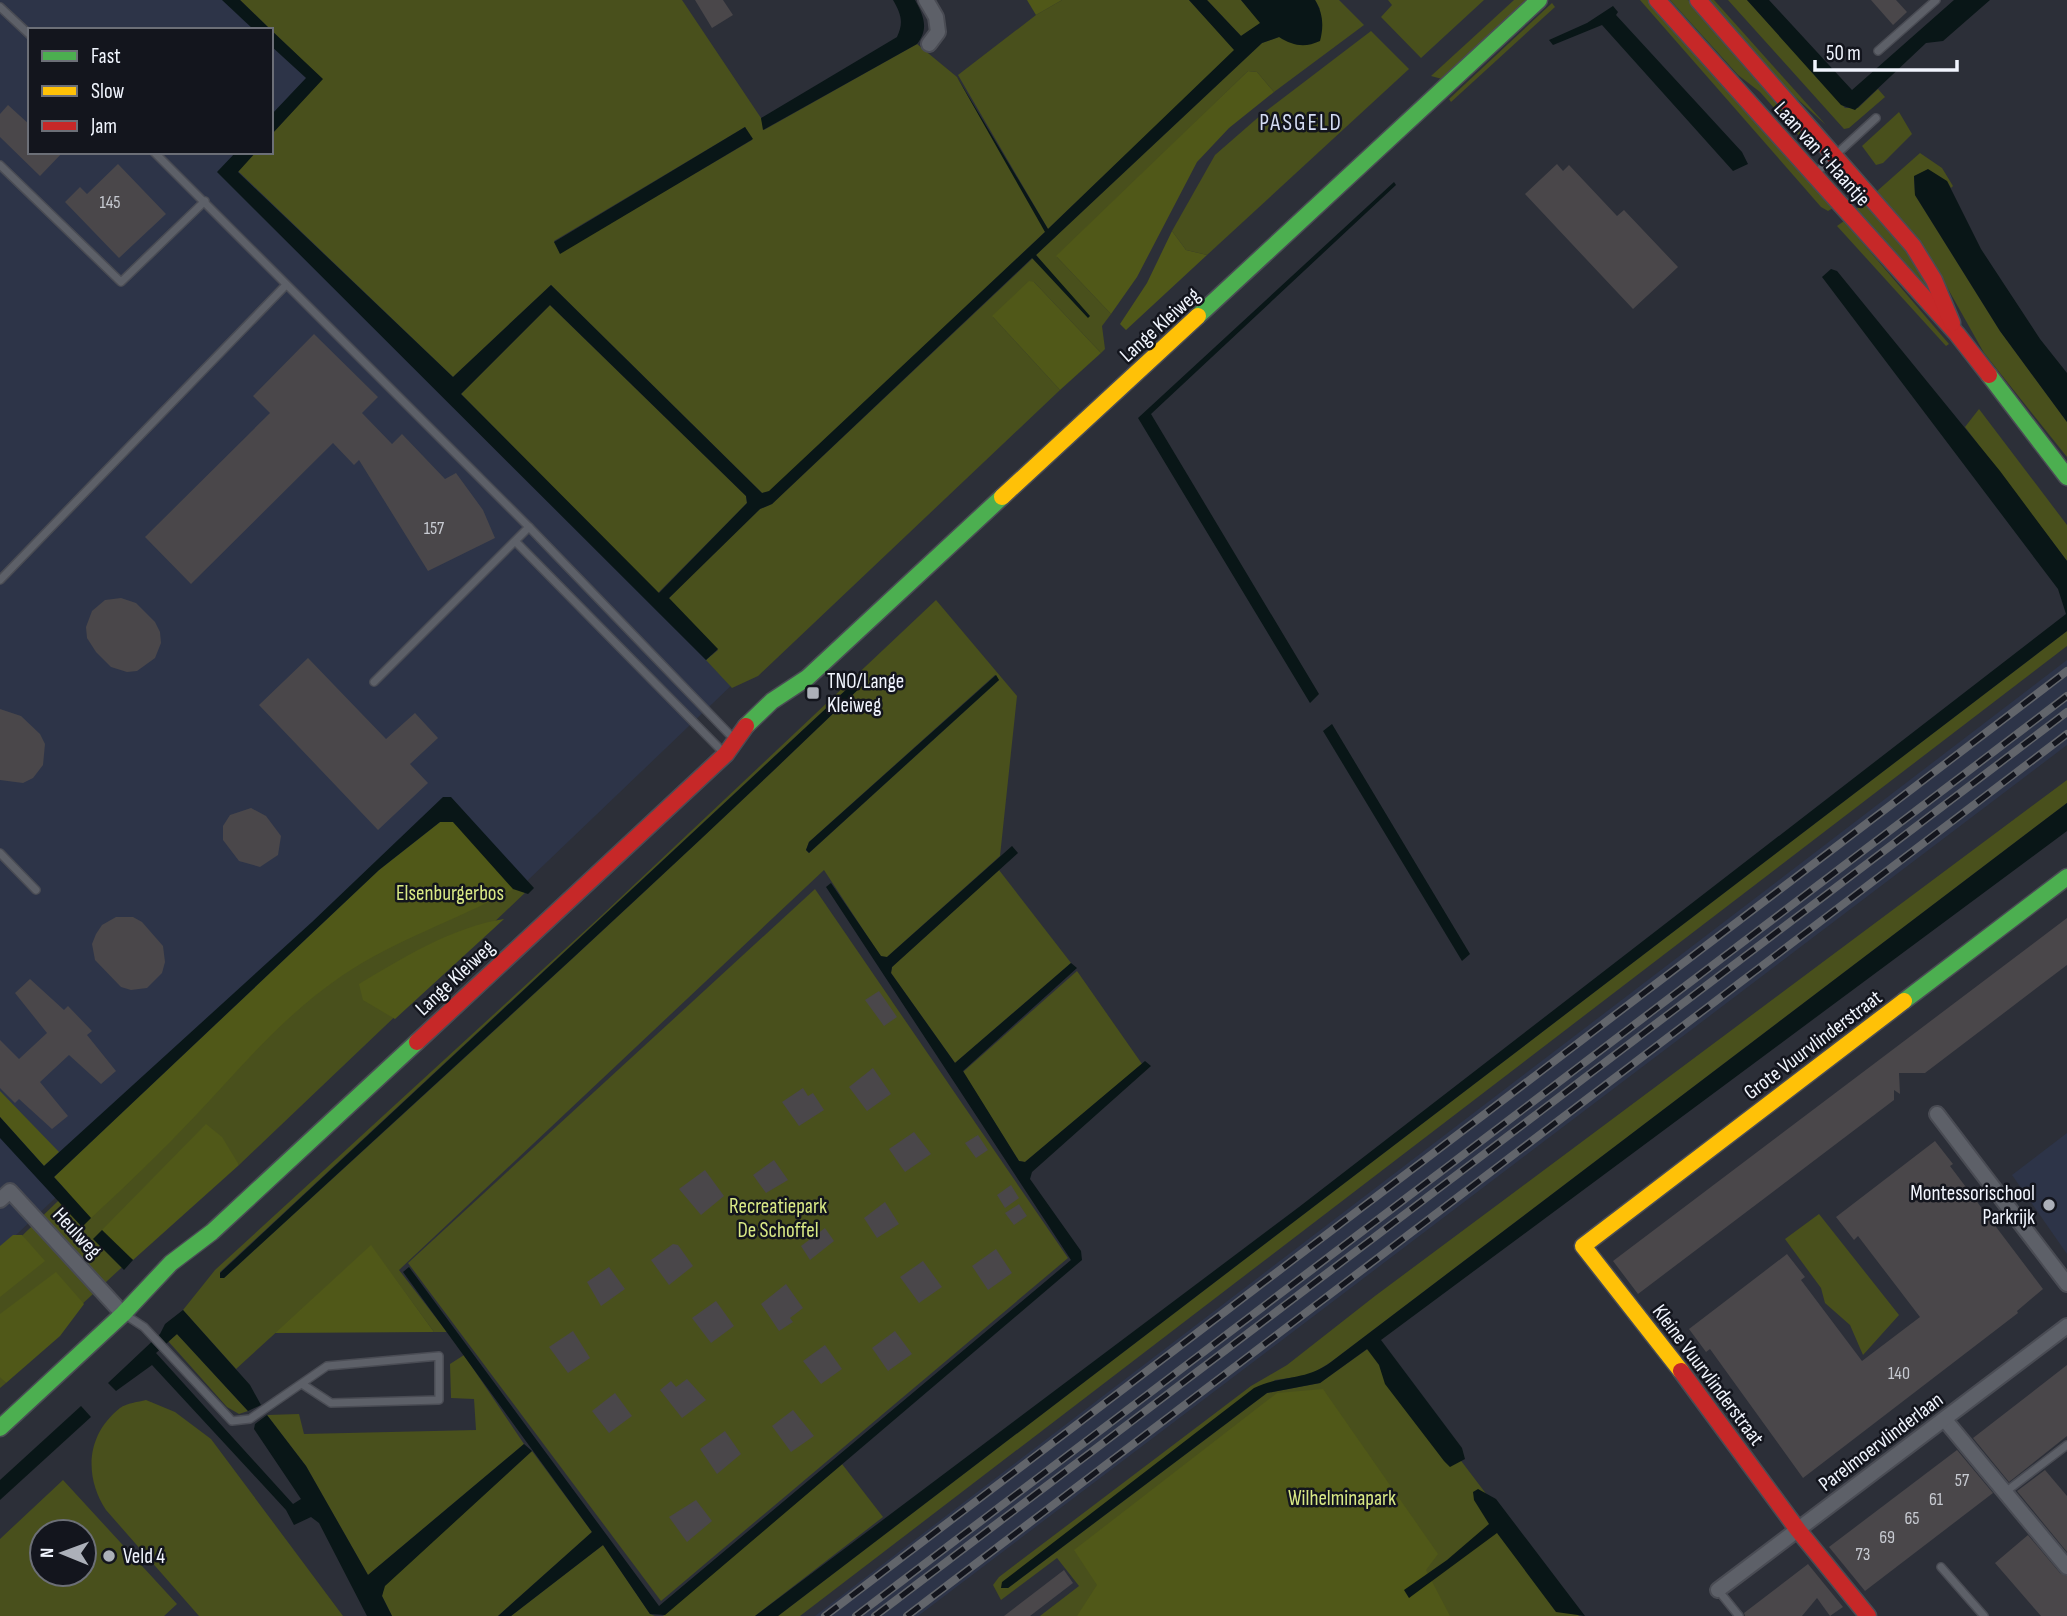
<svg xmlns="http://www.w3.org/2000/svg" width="2067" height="1616" viewBox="0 0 2067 1616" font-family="'Sofia Sans Condensed',sans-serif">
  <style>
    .built { fill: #2d3448 }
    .green { fill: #49501c; fill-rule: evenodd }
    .forest { fill: #505818 }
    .water { fill: #091617; fill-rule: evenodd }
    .building { fill: #4a474a }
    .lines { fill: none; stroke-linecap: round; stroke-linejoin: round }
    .lane-casing { stroke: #4a4c54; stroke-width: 10 }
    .street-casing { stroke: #4a4c54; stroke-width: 18 }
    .fast-casing { stroke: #4a4c54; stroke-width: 19 }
    .slow-casing { stroke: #4a4c54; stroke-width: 19 }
    .jam-casing { stroke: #4a4c54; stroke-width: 19 }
    .lane { stroke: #5d6068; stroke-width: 7 }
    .street { stroke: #5d6068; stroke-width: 14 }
    .fast { stroke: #4caf50; stroke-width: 16 }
    .slow { stroke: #ffc107; stroke-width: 16 }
    .jam { stroke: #c62828; stroke-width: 16 }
    .rail-casing { stroke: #62656b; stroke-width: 8 }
    .rail { stroke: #13151d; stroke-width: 5; stroke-dasharray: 16; stroke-linecap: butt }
    .poi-dot { fill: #acb0b9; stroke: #13151d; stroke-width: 2.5 }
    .labels { text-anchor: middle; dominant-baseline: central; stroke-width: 5; stroke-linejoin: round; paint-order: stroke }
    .number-label { font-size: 18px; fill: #c7cad1 }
    .street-label { font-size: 21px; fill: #f1f5fe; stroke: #13151d }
    .poi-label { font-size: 21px; fill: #f1f5fe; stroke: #13151d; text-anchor: start }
    .park-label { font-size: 21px; fill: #d9e985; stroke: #13151d }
    .neighbourhood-label { font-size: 23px; letter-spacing: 2px; fill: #d4dcf2; stroke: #13151d }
  </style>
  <rect width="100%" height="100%" fill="#2c2f38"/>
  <g class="built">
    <path d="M0 0H228L261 30H30V152H245L736 681 525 883 83 1172 0 1250Z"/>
    <path d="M271 39 316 79 271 125Z"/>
    <path d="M2067 660V745L918 1616H815Z"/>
    <path d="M2067 1133V1254L2012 1175Z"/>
  </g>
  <g class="green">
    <path d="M240 0H682L761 118 764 130 917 44 957 77 1046 231 769 492 762 493 551 285 453 377 238 171 256 152H271V135L322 79ZM745 127 752 140 560 253 554 241Z"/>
    <path d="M1062 0H1189L1235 50 1048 229 958 75 1036 15Z"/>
    <path d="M1207 0H1241L1261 23 1241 36Z"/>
    <path d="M1315 0H1339L1364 25 1274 92 1257 72 1248 71 1057 257 1111 314 1102 326 1105 349 1101 353 1034 282 993 317 1060 390 758 676 732 688 706 660 718 650 668 599 760 509 772 504 1033 258 1089 317 1036 255 1262 43 1279 37 1320 9Z"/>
    <path d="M1388 0H1484L1421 58 1381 17 1392 5Z"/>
    <path d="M1514 0H1528L1442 79 1431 76Z"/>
    <path d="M1640 0H1648L1833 208 1828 211 1821 207Z"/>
    <path d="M1670 0H1688L1810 143 1796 133 1760 92 1738 75Z"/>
    <path d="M1709 0H1714L1826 125 1792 94Z"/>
    <path d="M1728 0H1747L1845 108H1858L1878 89 1885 97 1849 128 1844 129Z"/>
    <path d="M1552 3 1555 7 1451 102 1449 99Z"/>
    <path d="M1371 31 1409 69 1207 255 1186 250 1172 231 1215 155 1262 114Z"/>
    <path d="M1899 112 1912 134 1883 163 1876 165 1862 146Z"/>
    <path d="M1920 153 1942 168 1953 186 1951 188 1947 181 1914 176 1915 195 2000 331 2067 422V457L1984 353 1943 280 1876 192Z"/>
    <path d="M1865 202 1904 247 1942 307 1855 210Z"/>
    <path d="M1844 221 1949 344 1946 346 1837 226Z"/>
    <path d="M550 305 746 496 747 503 658 593 461 394Z"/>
    <path d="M1979 409 2067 525V561L1965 427Z"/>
    <path d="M936 600 1017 696 1000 856 887 957H881L824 870 399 1270 447 1332H434L371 1246 236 1369 183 1310 215 1270 601 916ZM863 674 867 675 868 680C657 884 440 1080 224 1278H220V1272ZM995 675 999 680 809 853 806 850 809 842Z"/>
    <path d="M2067 631V646L800 1616H778Z"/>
    <path d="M2067 780V803L1331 1362 1310 1375 1275 1380 1004 1583 1008 1588 1267 1393 1320 1383 1373 1345 1579 1616H1040L1079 1586 1057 1558 1001 1600 993 1585 999 1577 1251 1386 1287 1365 1375 1296Z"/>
    <path d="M452 821 529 889 239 1165 236 1162 2 1378 6 1383 0 1388V1257Z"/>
    <path d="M999 870 1071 963 955 1063 891 973 892 967Z"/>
    <path d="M815 889 1068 1258 661 1601 408 1263Z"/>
    <path d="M1077 971 1142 1064 1025 1162 1019 1161 963 1072Z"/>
    <path d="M1819 1214 1899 1315 1863 1355 1850 1325 1825 1303 1821 1288 1785 1239Z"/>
    <path d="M177 1334 248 1411 239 1414 227 1407 168 1341Z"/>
    <path d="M464 1355 524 1444 368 1575 306 1466 267 1415 299 1414 304 1434 476 1430 474 1399 451 1398 450 1364Z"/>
    <path d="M146 1400 175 1412 211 1439 343 1616H199L106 1510C84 1476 86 1435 120 1408 127 1403 138 1402 146 1400Z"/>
    <path d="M532 1451 592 1532 498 1616H392L382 1596 384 1586Z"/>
    <path d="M842 1464 883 1517 755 1616H663Z"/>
    <path d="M63 1480 177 1604 164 1616H0V1539ZM42 1532H84V1574H42Z"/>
    <path d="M603 1545 650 1614 655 1616H511Z"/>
  </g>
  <g class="forest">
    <path d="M1027 0H1062L1036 15Z"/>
    <path d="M1248 71 1257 72 1274 92 1229 128 1197 162 1137 277 1111 314 1056 256Z"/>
    <path d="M1172 231 1186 250 1207 255 1126 330 1120 324 1147 283Z"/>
    <path d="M1029 281 1034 282 1101 353 1060 390 992 316Z"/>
    <path d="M440 822H453L513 889C458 920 396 939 343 975 283 1016 246 1062 197 1114 163 1150 128 1184 91 1218L54 1177 379 870Z"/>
    <path d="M504 919 395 1019 363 1000 359 984C403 958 452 927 504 919Z"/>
    <path d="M0 1091 59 1152 44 1166 0 1117Z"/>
    <path d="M206 1124 222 1137 239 1165 133 1260 102 1230Z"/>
    <path d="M13 1235H22L45 1261 0 1297V1246Z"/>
    <path d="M371 1245 434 1332 275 1333Z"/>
    <path d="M56 1272 84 1304 60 1336 6 1383 0 1377V1314Z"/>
    <path d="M1323 1389 1438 1554 1426 1570 1450 1616H1077L1097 1585 1074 1550 1277 1393Z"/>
  </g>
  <g class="water">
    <path d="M222 0H240L271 30H254Z"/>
    <path d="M893 0H915C924 16 929 29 917 44L763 130 761 118 897 37C904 22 901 14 893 0Z"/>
    <path d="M1189 0H1207L1241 36 1260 23 1241 0H1315C1323 13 1324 26 1320 41 1305 48 1293 46 1279 37L1262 43 1036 255 1090 316 1088 318 1032 258 772 504 760 509 669 598 718 649 706 660 217 172 236 152H256L238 172 453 377 551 285 762 493 769 491 1045 232 957 77 1048 229 1234 50ZM550 305 746 496 747 503 659 593 461 394Z"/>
    <path d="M1747 0H1769L1852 90 1954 0H1990L1943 41 1926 43 1855 110 1841 105Z"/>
    <path d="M1613 6 1618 12 1616 15 1742 152 1748 164 1733 171 1602 25 1553 45 1549 40 1587 23Z"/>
    <path d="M271 30 323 79 271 135V115L306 78 271 46Z"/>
    <path d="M745 127 753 139 560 254 554 242Z"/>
    <path d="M1928 169 1947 181 1981 249 2040 339 2067 373V422L2000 331 1915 195 1914 176Z"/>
    <path d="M1394 182 1396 185 1151 414 1319 694 1310 703 1138 418Z"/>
    <path d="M1831 269 1837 271 2000 471 2067 561V631L778 1616H755L1299 1207 2066 614 2058 589 1822 277Z"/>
    <path d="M863 674 867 675 868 680C657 884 439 1080 224 1278H220V1273Z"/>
    <path d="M996 675 999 680 809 853 806 850 809 842Z"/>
    <path d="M1332 724 1470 954 1462 961 1323 731Z"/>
    <path d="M443 797H451L534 888 528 894 513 889 453 822H440L379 870 54 1177 91 1218 82 1227 0 1138V1117L44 1166 312 922Z"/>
    <path d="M2067 803V831L1381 1340 1462 1448 1465 1459 1450 1467 1444 1461 1385 1384 1379 1365 1367 1349 1320 1383 1267 1393 1008 1588H1001L1002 1582 1254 1388C1281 1375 1306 1381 1331 1362Z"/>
    <path d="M1012 846 1018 853 892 967 891 973 955 1063 1071 963 1077 968 963 1071 1019 1161 1025 1162 1145 1061 1151 1066 1032 1172 1030 1179 1081 1251 1082 1260 665 1615 650 1614 603 1545 511 1616H498L592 1532 403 1272 409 1267 659 1606 1071 1260 826 887 831 883 881 956 887 957Z"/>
    <path d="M102 1230 133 1260 124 1270 93 1239Z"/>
    <path d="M183 1310 250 1385 261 1405 248 1411 177 1334 156 1353 293 1504 301 1499 254 1429 255 1424 267 1415 306 1466 368 1575 524 1444 532 1451 385 1586 382 1596 392 1616H367L319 1523 311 1517 294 1525 286 1510 152 1365 116 1391 108 1383 160 1334 165 1324Z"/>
    <path d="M81 1406 91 1417 0 1500V1480Z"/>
    <path d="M1478 1489 1496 1499 1585 1616 1556 1612 1497 1533 1409 1598 1404 1590 1447 1560 1489 1524 1474 1500 1473 1492Z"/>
  </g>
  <g class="building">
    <path d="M695 0H723L733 15 712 28Z"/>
    <path d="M1871 0H1896L1907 12 1893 25Z"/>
    <path d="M8 105 30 125V152H63L40 176 0 137V114Z"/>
    <path d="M118 164 166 214 119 258 65 202 80 187 87 194Z"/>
    <path d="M1557 164 1563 171 1569 165 1617 216 1624 210 1678 267 1633 309 1525 194Z"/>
    <path d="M314 334 378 397 362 413 392 444 402 434 445 479 456 473 483 510 495 538 428 571 359 460 354 465 333 443 191 584 145 537 270 413 253 396Z"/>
    <path d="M121 598 136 603 155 622 160 632 161 643 155 658 137 671 127 672 111 667 96 652 87 638 86 627 92 611 105 600Z"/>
    <path d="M308 658 386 739 415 713 438 738 410 764 428 783 378 830 259 705Z"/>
    <path d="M0 709 21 716 40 734 45 744 43 765 33 778 23 783 0 780Z"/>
    <path d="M251 808 266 816 281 836 278 855 260 867 239 861 223 840V826L230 815Z"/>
    <path d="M116 917H133L142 922 163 946 165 962 162 973 147 988 131 990 121 987 95 960 92 944 96 934 102 925Z"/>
    <path d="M2067 918V965L1925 1073H1899L1900 1094 1894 1090V1100L1638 1294 1613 1261Z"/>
    <path d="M30 979 64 1010 68 1006 92 1031 87 1035 116 1071 101 1084 69 1055 40 1082 68 1116 52 1129 19 1099 15 1103 0 1088V1040L19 1059 47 1033 15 993Z"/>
    <path d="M879 991 897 1017 884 1026 865 1000Z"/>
    <path d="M873 1068 891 1094 867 1111 849 1087Z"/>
    <path d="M803 1088 808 1096 813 1093 824 1110 799 1126 782 1102Z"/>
    <path d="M914 1132 931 1154 905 1172 889 1149Z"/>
    <path d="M978 1135 988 1150 976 1158 965 1143Z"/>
    <path d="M1935 1141 1953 1164 1950 1166 2043 1289 2017 1311 2018 1313 1803 1478 1710 1349 1706 1352 1689 1329 1787 1254 1805 1277 1801 1280 1862 1361 1920 1317 1858 1236 1854 1240 1836 1217Z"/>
    <path d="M774 1160 788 1180 766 1193 753 1175Z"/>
    <path d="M705 1170 724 1196 701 1215 679 1189Z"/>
    <path d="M1011 1185 1019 1198 1005 1208 997 1195Z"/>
    <path d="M885 1202 899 1224 877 1238 864 1218Z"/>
    <path d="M1019 1204 1027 1216 1014 1225 1005 1213Z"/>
    <path d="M825 1228 834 1241 810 1260 801 1246Z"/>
    <path d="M673 1244 678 1245 693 1266 669 1285 651 1260Z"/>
    <path d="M996 1249 1012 1273 988 1290 972 1266Z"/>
    <path d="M923 1261 942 1287 919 1303 900 1277Z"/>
    <path d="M609 1267 625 1289 601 1306 587 1282Z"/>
    <path d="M786 1284 803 1308 790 1318 793 1322 779 1331 761 1304Z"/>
    <path d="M716 1301 734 1326 711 1343 692 1318Z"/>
    <path d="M573 1331 590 1358 568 1373 549 1347Z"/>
    <path d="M895 1331 912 1354 888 1371 872 1348Z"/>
    <path d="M825 1345 842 1369 821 1384 803 1361Z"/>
    <path d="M2067 1365V1436L2009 1482 1973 1438Z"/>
    <path d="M687 1379 706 1400 682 1418 660 1390 671 1381 676 1387Z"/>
    <path d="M615 1393 632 1416 609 1433 592 1411Z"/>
    <path d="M793 1410 814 1436 791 1452 772 1426Z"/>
    <path d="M725 1431 741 1454 717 1474 700 1449Z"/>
    <path d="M1957 1450 1993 1493 1865 1591 1829 1547Z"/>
    <path d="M2045 1470 2067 1496V1552L2017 1491Z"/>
    <path d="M696 1500 712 1521 687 1542 669 1517Z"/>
    <path d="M2028 1535 2060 1573 2067 1576V1616H2041L1995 1563Z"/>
    <path d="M1808 1564 1843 1607 1830 1616 1817 1598 1802 1616H1745L1744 1613Z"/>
    <path d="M1064 1570 1073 1583 1030 1616H1004Z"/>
  </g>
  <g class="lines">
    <g class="lane-casing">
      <g id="lane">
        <path d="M0 7 30 35"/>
        <path d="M1878 51 1936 0"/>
        <path d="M154 152 529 527 374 682"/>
        <path d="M0 165 121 282 205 201"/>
        <path d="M1817 172 1876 118"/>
        <path d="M529 527 733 738"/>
        <path d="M516 542 724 753"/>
        <path d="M0 580 285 286"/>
        <path d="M0 853 36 890"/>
        <path d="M124 1314 144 1327 232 1421 250 1419 327 1366 439 1356V1400L331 1403 302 1384"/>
        <path d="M2004 1493 2067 1445"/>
        <path d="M1941 1567 1984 1616"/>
        <path d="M1718 1590 1739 1616"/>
      </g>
    </g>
    <g class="street-casing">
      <g id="street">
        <path d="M926 0 936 17 938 32 929 44"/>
        <path d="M1937 1114 2067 1284"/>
        <path d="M0 1200 10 1191 123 1314"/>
        <path d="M1945 1420 2067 1567"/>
        <path d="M1718 1590 2067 1326"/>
      </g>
    </g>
    <g class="fast-casing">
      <g id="fast">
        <path d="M1198 316 1539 0"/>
        <path d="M1989 375 2067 477"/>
        <path d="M746 726 772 701 807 678 1002 497"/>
        <path d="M1904 1001 2067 877"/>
        <path d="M0 1428 123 1314 171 1263 212 1232 417 1042"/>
      </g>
    </g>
    <g class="slow-casing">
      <g id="slow">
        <path d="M1002 497 1198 316"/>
        <path d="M1681 1371 1583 1246 1904 1001"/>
      </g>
    </g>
    <g class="jam-casing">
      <g id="jam">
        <path d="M1657 0 1957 334 1989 375"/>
        <path d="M1698 0 1913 246 1934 280 1952 323"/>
        <path d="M417 1042 726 754 746 726"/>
        <path d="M1681 1371 1798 1530 1868 1616"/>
      </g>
    </g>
    <use href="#lane" class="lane"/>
    <use href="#street" class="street"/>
    <use href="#fast" class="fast"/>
    <use href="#slow" class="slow"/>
    <use href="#jam" class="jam"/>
    <g class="rail-casing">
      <g id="rail">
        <path d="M825 1616 2067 671"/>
        <path d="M856 1616 2067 696"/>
        <path d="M875 1616 2067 712"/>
        <path d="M907 1616 2067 734"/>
      </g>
    </g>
    <use href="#rail" class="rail"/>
  </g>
  <g class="poi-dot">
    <rect x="806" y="686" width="14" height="14" rx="3.5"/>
    <circle cx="2049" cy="1205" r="7"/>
    <circle cx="109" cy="1556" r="7"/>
  </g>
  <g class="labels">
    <g class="number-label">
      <text x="110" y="202">145</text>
      <text x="434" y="528">157</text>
      <text x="1899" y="1373">140</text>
      <text x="1962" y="1480">57</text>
      <text x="1936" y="1499">61</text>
      <text x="1912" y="1518">65</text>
      <text x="1887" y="1537">69</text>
      <text x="1863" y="1554">73</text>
    </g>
    <g class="street-label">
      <text transform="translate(1822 154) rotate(48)">Laan van 't Haantje</text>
      <text transform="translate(1160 325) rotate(-42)">Lange Kleiweg</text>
      <text transform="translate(455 978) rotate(-43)">Lange Kleiweg</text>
      <text transform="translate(1813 1045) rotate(-37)">Grote Vuurvlinderstraat</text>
      <text transform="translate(77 1233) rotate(47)">Heulweg</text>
      <text transform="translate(1708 1375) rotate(53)">Kleine Vuurvlinderstraat</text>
      <text transform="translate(1881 1442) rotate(-37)">Parelmoervlinderlaan</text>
    </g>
    <g class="poi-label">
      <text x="827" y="681">TNO/Lange<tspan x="827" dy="24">Kleiweg</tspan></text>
      <text x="2035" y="1193" text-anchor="end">Montessorischool<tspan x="2035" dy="24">Parkrijk</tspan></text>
      <text x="123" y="1556">Veld 4</text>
    </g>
    <g class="park-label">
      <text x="450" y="893">Elsenburgerbos</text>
      <text x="778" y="1206">Recreatiepark<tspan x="778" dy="24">De Schoffel</tspan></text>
      <text x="1342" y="1498">Wilhelminapark</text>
    </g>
    <g class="neighbourhood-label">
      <text x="1301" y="123">PASGELD</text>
    </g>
  </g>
  <rect x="28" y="28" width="245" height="126" fill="#13151d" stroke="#6c6f77" stroke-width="2"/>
  <rect x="42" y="51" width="35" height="10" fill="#4caf50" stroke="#6c6f77" stroke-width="2"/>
  <text x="91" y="63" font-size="21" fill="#f1f5fe">Fast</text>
  <rect x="42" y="86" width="35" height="10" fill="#ffc107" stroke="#6c6f77" stroke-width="2"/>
  <text x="91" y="98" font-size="21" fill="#f1f5fe">Slow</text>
  <rect x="42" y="121" width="35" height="10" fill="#c62828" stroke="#6c6f77" stroke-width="2"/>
  <text x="91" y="133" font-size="21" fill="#f1f5fe">Jam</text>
  <g transform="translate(63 1553) rotate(271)"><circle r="33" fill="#13151d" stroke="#6c6f77" stroke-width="2"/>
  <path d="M0-5L12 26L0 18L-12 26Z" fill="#acb0b9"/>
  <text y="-10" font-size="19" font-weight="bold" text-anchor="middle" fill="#f1f5fe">N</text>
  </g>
  <path d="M1815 60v10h142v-10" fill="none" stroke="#f1f5fe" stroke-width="3.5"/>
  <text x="1826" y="60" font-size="21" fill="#f1f5fe" stroke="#13151d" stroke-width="5" paint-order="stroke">50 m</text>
</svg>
